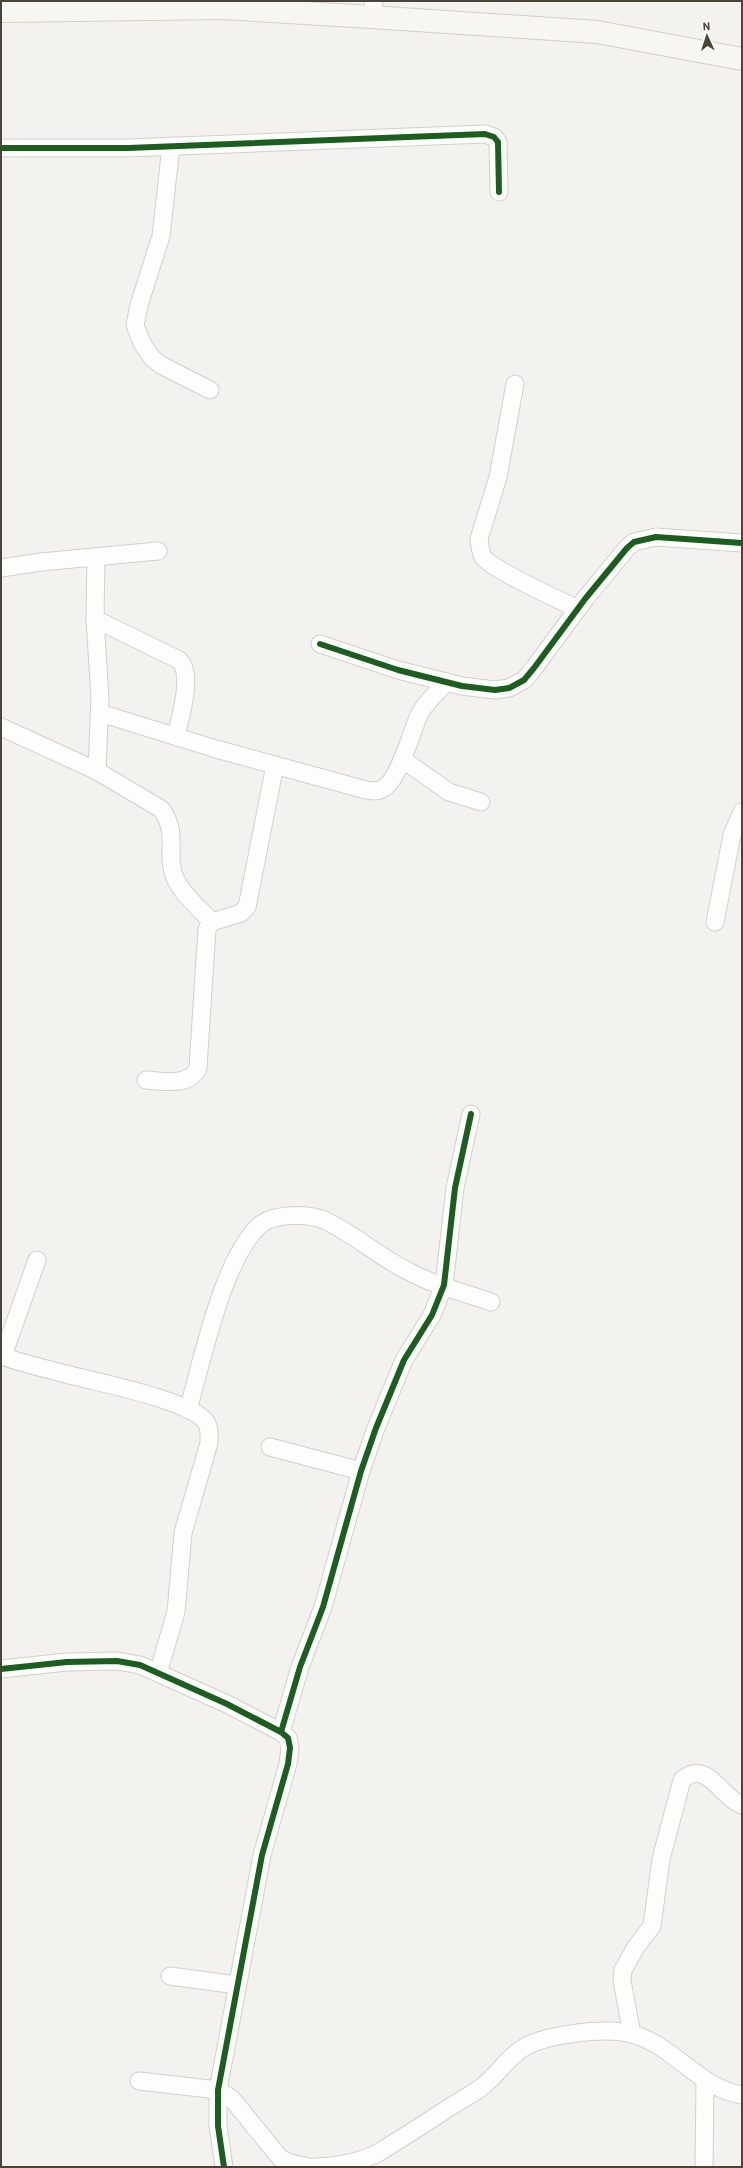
<svg xmlns="http://www.w3.org/2000/svg" width="743" height="2168" viewBox="0 0 743 2168" font-family="Barlow,sans-serif">
  <style>
    .lines { fill: none; stroke-linecap: round; stroke-linejoin: round }
    .minor-casing { stroke: #d2d0cb; stroke-width: 19 }
    .secondary-casing { stroke: #d3cfc5; stroke-width: 24 }
    .minor { stroke: #fdfdfc; stroke-width: 17 }
    .secondary { stroke: #f7f6f1; stroke-width: 22 }
    .cycleway-casing { stroke: #fff; stroke-width: 8 }
    .cycleway { stroke: #1b5e20; stroke-width: 6 }
  </style>
  <rect width="100%" height="100%" fill="#f4f2ee"/>
  <g class="lines">
    <g class="minor-casing">
      <g id="minor">
        <path d="M371 17 374 1"/>
        <path d="M171 146 161 236 139 305 135 325 142 343 152 358 161 365 210 390"/>
        <path d="M1 148H128L485 134 494 137 498 142 499 192"/>
        <path d="M515 384 498 477 479 539C480 545 480 551 483 557 493 570 559 600 578 609"/>
        <path d="M96 557 95 619 100 697 97 771"/>
        <path d="M1 568 41 562 158 551"/>
        <path d="M95 619 179 660C194 674 180 717 176 737"/>
        <path d="M320 644 398 670 462 686 495 690 509 688 524 680 534 668 585 599 627 548 634 542 656 537 742 543"/>
        <path d="M100 713 216 749 366 790C372 791 377 792 382 789 399 781 411 733 419 715 425 703 437 692 447 682"/>
        <path d="M1 727 97 771 161 809C180 833 164 856 176 880 183 895 200 909 212 922"/>
        <path d="M402 759 449 792 481 802"/>
        <path d="M715 922 732 835 742 812"/>
        <path d="M146 1080C164 1081 189 1087 198 1068L207 929 212 922 241 913 247 907 275 765"/>
        <path d="M1 1356C25 1364 50 1370 74 1376 101 1383 191 1401 206 1422 210 1428 209 1436 209 1443L183 1533 176 1612 158 1673"/>
        <path d="M3 1356 37 1260"/>
        <path d="M188 1410C202 1361 223 1259 259 1226 272 1213 311 1213 326 1221 354 1234 378 1256 406 1270 432 1285 463 1292 491 1302"/>
        <path d="M270 1447 361 1471"/>
        <path d="M1 1669 67 1662 117 1661 140 1665 227 1704 281 1732 288 1738 290 1748 288 1764 262 1855 218 2090V2126L224 2167"/>
        <path d="M281 1732 300 1667 323 1607 361 1471 376 1428 404 1360 432 1315 444 1285 455 1188 471 1114"/>
        <path d="M170 1976 237 1985"/>
        <path d="M632 2034 622 1981 623 1970 636 1947 652 1926 661 1859 682 1780C707 1758 721 1798 742 1805"/>
        <path d="M139 2081 218 2090 232 2099 280 2158 290 2163 309 2167"/>
        <path d="M315 2167C338 2166 357 2163 378 2153 402 2138 426 2123 450 2107 461 2100 473 2094 483 2086 497 2075 506 2060 520 2050 542 2034 606 2027 632 2034 674 2045 698 2088 742 2095"/>
        <path d="M704 2167 705 2080"/>
      </g>
    </g>
    <g class="secondary-casing">
      <path id="secondary" d="M1 11 223 8 371 17 597 32 742 59"/>
    </g>
    <use href="#minor" class="minor"/>
    <use href="#secondary" class="secondary"/>
    <g class="cycleway-casing">
      <g id="cycleway">
        <path d="M1 148H128L485 134 494 137 498 142 499 192"/>
        <path d="M320 644 398 670 462 686 495 690 509 688 524 680 534 668 585 599 627 548 634 542 656 537 742 543"/>
        <path d="M1 1669 67 1662 117 1661 140 1665 227 1704 281 1732 288 1738 290 1748 288 1764 262 1855 218 2090V2126L224 2167"/>
        <path d="M281 1732 300 1667 323 1607 361 1471 376 1428 404 1360 432 1315 444 1285 455 1188 471 1114"/>
      </g>
    </g>
    <use href="#cycleway" class="cycleway"/>
  </g>
  <rect width="743" height="2168" fill="none" stroke="#4b4439" stroke-width="4"/>
  <g transform="translate(707 36) rotate(357)" stroke="#ffffff" stroke-width="3" paint-order="stroke">
  <path d="M0-3L7 15L0 10L-7 15Z" fill="#4b4439"/>
  <text y="-6" font-size="11" font-weight="bold" text-anchor="middle" fill="#4b4439">N</text>
  </g>
</svg>
